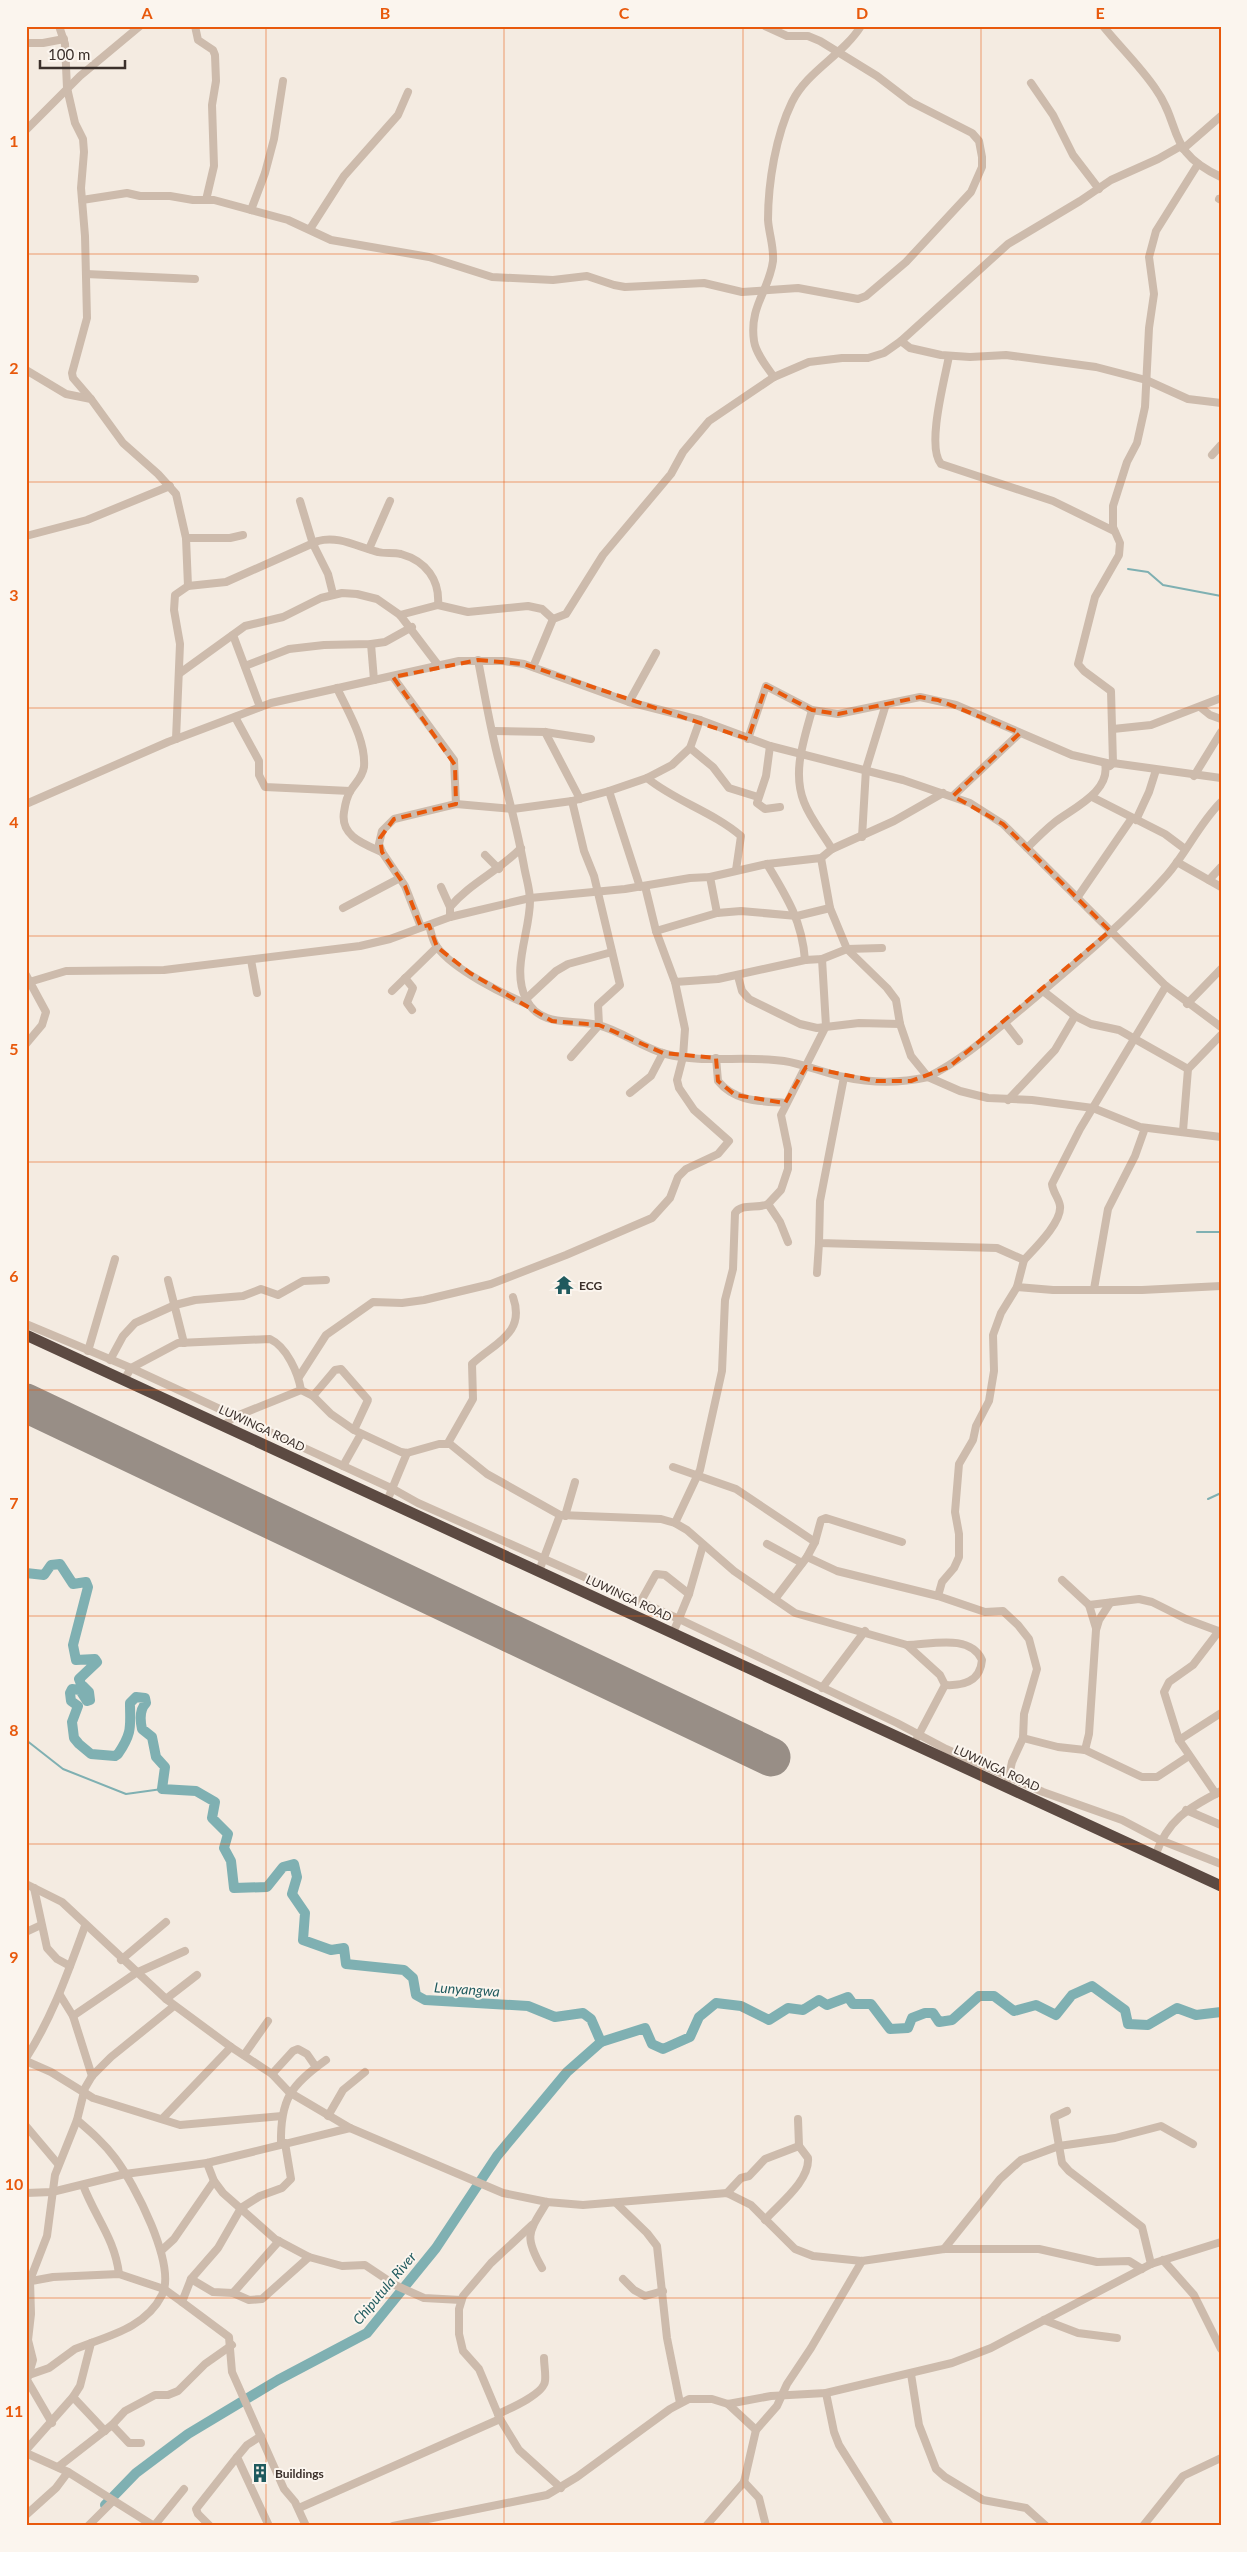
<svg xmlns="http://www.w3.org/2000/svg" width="1247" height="2552" viewBox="0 0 1247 2552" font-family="Lato,sans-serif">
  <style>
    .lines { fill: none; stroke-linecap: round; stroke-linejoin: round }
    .stream { stroke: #7fb0b2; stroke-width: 2 }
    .river { stroke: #7fb0b2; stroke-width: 10 }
    .runway { stroke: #988e86; stroke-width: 39 }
    .minor { stroke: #cdbbac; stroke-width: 8 }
    .highway { stroke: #5c4a42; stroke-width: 11 }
    .marked { fill: none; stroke: #e8590c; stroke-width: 4; stroke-dasharray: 10 6; stroke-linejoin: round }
    .grid { fill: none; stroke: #e8590c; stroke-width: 1; stroke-opacity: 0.55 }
    .labels { text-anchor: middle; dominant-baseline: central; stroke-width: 4; stroke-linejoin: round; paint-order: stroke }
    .poi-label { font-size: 12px; font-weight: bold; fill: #3b302b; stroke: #fbf5ee; text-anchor: start }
    .street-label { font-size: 12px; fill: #3b302b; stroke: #fbf5ee }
    .water-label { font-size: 14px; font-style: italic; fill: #1f5a5e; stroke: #fbf5ee }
    .neatline { fill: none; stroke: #e8590c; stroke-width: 2 }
    .grid-label { font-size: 16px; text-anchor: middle; font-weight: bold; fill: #e8590c }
  </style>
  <rect width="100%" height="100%" fill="#f4ebe1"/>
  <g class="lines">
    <g class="stream">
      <path d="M1128 569 1148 572 1163 585 1221 596"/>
      <path d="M1197 1232H1221"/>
      <path d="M1208 1499 1221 1493"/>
      <path d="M26 1740 63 1769 126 1794 162 1789"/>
    </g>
    <g class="river">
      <path d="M26 1573 44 1575 51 1565 60 1564 73 1584 86 1582 88 1587 73 1645 76 1660 95 1659 97 1662 79 1679 81 1684 89 1692 90 1700 87 1701 80 1690 72 1689 70 1693 71 1701 78 1706 72 1722 74 1738 79 1744 91 1754 115 1756 118 1754C133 1732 130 1726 130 1703L136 1697 145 1698 146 1703C140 1709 140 1720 142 1729L152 1737 156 1757 165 1767 162 1789 196 1791 215 1802 212 1818 228 1834 224 1848 231 1861 234 1888 267 1887 283 1867 294 1864 297 1877 292 1894 305 1913 303 1940 331 1950 344 1948 346 1964 404 1970 413 1978 416 1995 425 2000 528 2006 555 2017 583 2013 591 2019 601 2042 645 2028 652 2044 663 2049 690 2037 699 2017 716 2003 741 2006 769 2020 788 2008 803 2010 819 2000 827 2005 848 1997 853 2004H871L890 2029 908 2028 912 2018 925 2013H933L939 2022 952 2020 979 1996H994L1014 2011 1036 2005 1056 2015 1072 1995 1092 1986 1125 2010 1128 2024 1148 2025 1177 2008 1196 2015 1221 2012"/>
      <path d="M105 2505 136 2473 188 2434 278 2380 367 2333 436 2248 497 2156 567 2072 601 2042"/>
    </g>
    <path class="runway" d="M26 1403 771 1757"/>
    <g class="minor">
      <path d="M59 26 65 44 67 88 75 123 83 139 84 152 81 188 85 236 87 318 72 373 73 378 91 399"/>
      <path d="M195 26 198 40 213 50 215 55 216 81 212 105 214 166 206 200"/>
      <path d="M1103 26C1120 47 1140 66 1155 88 1183 127 1165 151 1221 177"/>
      <path d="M26 43H43L64 39"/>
      <path d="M1031 83 1053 115 1073 155 1099 189"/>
      <path d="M26 130 80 76 140 26"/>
      <path d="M1183 149 1221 116"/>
      <path d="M1219 199 1221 200"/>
      <path d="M82 200 127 193 140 196H170L193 200H214L288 220 331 240 429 257 492 277 553 280 587 276 614 285 625 287 704 283 742 292 798 288 858 299 866 296 906 262 971 192 982 167V157L979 141 972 133 911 102 877 76 820 41 808 36H787L765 26"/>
      <path d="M251 210 265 173 274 139 283 81"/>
      <path d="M310 229 344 176 398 115 408 92"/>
      <path d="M86 274 195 279"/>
      <path d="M901 341 910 348 941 355 970 357 1006 355 1096 367 1146 380 1188 399 1221 403"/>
      <path d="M949 356C945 378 926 447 941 464L1053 501 1114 531"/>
      <path d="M26 370 66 394 91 399 123 443 158 474 176 494 186 538 188 586 175 595 174 610 180 644 176 739"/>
      <path d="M774 377C767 367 756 354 754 341 749 306 769 291 773 261 774 247 769 234 768 220 768 182 776 135 792 102 807 71 843 55 861 26"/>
      <path d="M1212 455 1221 445"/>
      <path d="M300 501 313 544 328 574 333 594"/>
      <path d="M26 536 87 520 170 486"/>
      <path d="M186 538H230L243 535"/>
      <path d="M369 549 390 501"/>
      <path d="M188 586 226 582 318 541C338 535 358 547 378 552 385 554 393 552 401 554 426 561 440 580 438 605"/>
      <path d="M400 615 438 605 468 612 528 606 542 609 553 619"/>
      <path d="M233 635 260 707"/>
      <path d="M371 644 374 680"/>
      <path d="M478 660C485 696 491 734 501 769 510 802 518 833 524 866 526 878 530 889 530 901 530 932 511 969 526 999 540 1028 573 1019 598 1025 622 1031 642 1048 666 1054 704 1064 744 1055 784 1061 804 1064 824 1073 844 1077 871 1083 901 1083 928 1077L911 1056 900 1024 896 1000 887 988 847 949"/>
      <path d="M245 666 289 649 324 645 371 644 385 642 412 627"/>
      <path d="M533 667 553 619 566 614 603 555 671 474 683 452 709 421 774 377 809 362 842 358H868L884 353 901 341 1008 244 1080 201 1111 180 1158 159 1181 146"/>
      <path d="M180 673 245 626 283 617 321 598 342 593 357 594 377 599 400 615 438 665"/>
      <path d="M393 677 454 760 456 804"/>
      <path d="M337 688C348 712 366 740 364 767 362 778 356 782 351 790 347 796 345 805 344 812 340 836 364 844 382 852"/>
      <path d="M629 702 656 653"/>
      <path d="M1200 707 1210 715 1221 719"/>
      <path d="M235 717 259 761V775L265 787 350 791"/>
      <path d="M1113 729 1151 725 1221 698"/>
      <path d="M493 731 545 732 591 739"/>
      <path d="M545 732 580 799"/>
      <path d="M748 739 766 686 812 710"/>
      <path d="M770 746 766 776 757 803 765 809 780 807"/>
      <path d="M690 748 713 767 729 788 758 797"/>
      <path d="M1113 763 1111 691 1084 671 1078 664 1095 597 1119 555 1120 543 1113 527V506L1127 462 1137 443 1145 407 1149 328 1154 294 1149 257 1156 231 1198 164"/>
      <path d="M1110 766 1113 763 1221 778"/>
      <path d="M1194 776 1221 732"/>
      <path d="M647 778C675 801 713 812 741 836L736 870"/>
      <path d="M609 791 640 887"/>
      <path d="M953 796 1020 733"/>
      <path d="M1092 797 1165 834 1185 849"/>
      <path d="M1221 802C1199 824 1187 852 1167 875 1123 925 1070 968 1019 1011 990 1035 962 1060 928 1077L960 1091 988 1098 1032 1100 1093 1108 1140 1127 1221 1137"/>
      <path d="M26 804 168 742 271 703 459 661H504L524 664 629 702 700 720 770 746 903 780 970 803 1003 824 1166 986 1221 1027"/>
      <path d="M1136 820 1149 792 1156 770"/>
      <path d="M862 837 866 769 886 704"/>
      <path d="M1027 848C1036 839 1045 830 1055 822 1073 808 1111 792 1105 763"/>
      <path d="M832 849C823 834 810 818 804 802 792 772 804 740 812 710L838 714 920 697 956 705 1072 755 1111 764"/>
      <path d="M485 855 499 869"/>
      <path d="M1177 862 1221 887"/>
      <path d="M767 864C787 897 802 921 805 960"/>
      <path d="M710 877 717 913"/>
      <path d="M1209 880 1221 867"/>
      <path d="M645 886 656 931 675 982 718 979 805 960 822 959 847 949 830 908 821 858"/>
      <path d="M441 887 450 907"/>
      <path d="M1077 898 1132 818"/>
      <path d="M343 908 400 878"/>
      <path d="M450 917V907C470 883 499 871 521 848"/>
      <path d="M429 925C431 932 432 940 437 947 454 970 503 994 529 1005"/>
      <path d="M421 927 405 886 382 852 379 844 382 831 394 819 456 804 513 809 572 801 609 791 647 778 672 765 690 748 700 720"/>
      <path d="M656 931 717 913 741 911 797 916 830 908"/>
      <path d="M847 949 882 948"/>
      <path d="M251 960 257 993"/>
      <path d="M26 975 46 1012 42 1025 26 1044"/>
      <path d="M738 976 742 991 749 999 800 1024 817 1028 859 1023 900 1024"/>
      <path d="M405 978 413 988 407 1003 412 1010"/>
      <path d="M26 983 66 971 164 970 360 946 390 939 450 917 530 898 625 889 690 878 710 877 767 864 821 858 832 849 894 821 943 793"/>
      <path d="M392 991 437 947"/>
      <path d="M1043 991 1075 1016 1091 1024 1119 1030 1188 1069"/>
      <path d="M526 999 556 971 568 964 612 952"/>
      <path d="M1187 1004 1221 969"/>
      <path d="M1005 1023 1019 1041"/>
      <path d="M571 1057 599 1025 598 1005 620 985 594 876 584 851 572 801"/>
      <path d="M716 1058 718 1081C735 1102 761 1101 785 1103"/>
      <path d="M844 1077 820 1201 819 1243 997 1248 1024 1260C1035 1248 1062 1222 1060 1206 1059 1198 1053 1193 1052 1184L1080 1129 1166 986"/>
      <path d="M630 1093 651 1076 663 1053"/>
      <path d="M1008 1100 1055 1050 1075 1016"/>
      <path d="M1183 1131 1188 1069 1221 1035"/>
      <path d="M788 1242 780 1222 768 1204 781 1190 788 1169V1149L781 1115 826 1026 822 959"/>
      <path d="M1024 1260 1017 1287 1053 1290H1142L1221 1286"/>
      <path d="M817 1273 819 1243"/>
      <path d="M168 1280 184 1343"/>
      <path d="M1094 1289 1108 1209 1135 1156 1145 1128"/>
      <path d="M26 1324 131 1368 393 1489 418 1503 679 1619 897 1723 946 1749 1043 1792 1122 1820 1160 1840 1221 1864"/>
      <path d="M88 1351 115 1259"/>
      <path d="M110 1360 123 1336 135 1323 175 1305 195 1300 243 1296 261 1289 278 1295 303 1281 326 1280"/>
      <path d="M299 1377 326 1335 373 1302 402 1303 424 1300 491 1284 566 1255 652 1218 670 1198 678 1177 686 1169 718 1154 729 1141 694 1110 679 1088 677 1080 683 1057 685 1029 675 982"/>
      <path d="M124 1380 131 1368 178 1343 270 1339C287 1347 298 1373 301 1390L313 1396 331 1414 354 1430 401 1452 407 1453 439 1444H450L487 1474 560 1515 661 1519 675 1523 687 1530 734 1571 795 1613 907 1645 940 1675 945 1685 917 1738"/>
      <path d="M313 1396 335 1370 341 1369 368 1400 354 1430"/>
      <path d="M223 1426 234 1417 301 1390"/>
      <path d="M448 1443 473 1399 472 1364C494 1343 526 1334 513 1297"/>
      <path d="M343 1466 361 1434"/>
      <path d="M673 1467 736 1489 815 1542"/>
      <path d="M387 1501 407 1453"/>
      <path d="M565 1516 575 1482"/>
      <path d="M675 1523 700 1470 722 1371 725 1300 733 1269 735 1213C741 1203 758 1209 768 1204"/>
      <path d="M767 1544 802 1563"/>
      <path d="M807 1557 837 1571 938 1596 985 1612 1003 1611 1018 1625 1029 1639 1037 1669 1024 1714 1023 1738 1012 1762 1008 1780"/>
      <path d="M539 1571 560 1515"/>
      <path d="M1062 1580 1089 1605 1139 1599 1152 1602 1186 1619 1221 1632"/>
      <path d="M938 1596 942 1582 954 1568 959 1557V1534L955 1512 959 1464 973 1440 976 1426 989 1401 994 1371 993 1335 1001 1313 1017 1287"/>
      <path d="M775 1599 807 1557 815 1542 821 1520 826 1518 902 1542"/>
      <path d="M641 1601 656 1574 665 1575 689 1594"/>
      <path d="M1089 1605 1096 1628"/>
      <path d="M673 1633 689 1594 703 1545"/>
      <path d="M907 1645C929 1645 970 1633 982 1660 980 1682 963 1686 945 1685"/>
      <path d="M822 1688 865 1631"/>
      <path d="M1023 1738 1058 1747 1085 1750 1142 1777H1157L1189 1756"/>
      <path d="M1179 1740 1221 1713"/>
      <path d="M1085 1750 1089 1734 1096 1630 1099 1620 1110 1603"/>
      <path d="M1216 1794 1179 1740 1164 1692 1169 1682 1193 1665 1219 1631"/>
      <path d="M1186 1810 1221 1825"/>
      <path d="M1155 1856C1168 1819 1187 1809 1221 1791"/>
      <path d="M26 1884 62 1902 166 1999 231 2047 272 2074 289 2092 350 2128 503 2193 547 2202 583 2205 727 2193 751 2205 795 2249 813 2256 862 2261 944 2249H1039L1097 2262 1129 2261 1142 2269"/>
      <path d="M34 1888 47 1948 57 1959 70 1966"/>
      <path d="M26 1932 41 1925"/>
      <path d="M121 1960 166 1922"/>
      <path d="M60 1995 73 2016 92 2076"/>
      <path d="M166 1999 197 1975"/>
      <path d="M73 2016 136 1973 185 1951"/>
      <path d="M244 2055 268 2021"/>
      <path d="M26 2058C53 2016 68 1972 85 1926"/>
      <path d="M26 2061 51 2072 93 2098 180 2125 282 2116"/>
      <path d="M272 2074 293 2051 298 2049 307 2054 316 2067"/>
      <path d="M1067 2111 1054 2117 1062 2163 1069 2171 1142 2227 1151 2264"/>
      <path d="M328 2116 343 2090 365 2072"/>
      <path d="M163 2118 231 2047"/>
      <path d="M798 2119 799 2146"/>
      <path d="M26 2126 58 2164"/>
      <path d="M281 2144C280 2099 291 2085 326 2060"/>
      <path d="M207 2163 214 2181 223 2193 275 2239 309 2257 342 2266 365 2265 395 2285 424 2298 461 2300"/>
      <path d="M83 2185C95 2217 115 2239 119 2274"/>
      <path d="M26 2193 52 2192 125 2174 207 2163 350 2128"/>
      <path d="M727 2193 741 2178 749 2176 765 2159 799 2146 808 2158C810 2181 779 2204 765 2220"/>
      <path d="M616 2203 647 2233 657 2246 667 2338 680 2403"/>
      <path d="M532 2225 491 2263 463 2296 459 2309V2334L463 2351 479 2369 500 2419 519 2450 561 2488"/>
      <path d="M944 2249 1000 2179 1021 2160 1059 2146 1115 2138 1161 2126 1193 2144"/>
      <path d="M162 2250 174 2239 214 2181"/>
      <path d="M1163 2260 1194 2295 1221 2349"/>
      <path d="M542 2268C523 2235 529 2232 547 2202"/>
      <path d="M191 2279 213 2292 233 2293 279 2241"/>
      <path d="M623 2279 634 2290 645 2296 663 2291"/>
      <path d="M26 2282 53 2277 119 2274 164 2289 182 2302 191 2279 218 2248 241 2208 260 2196 282 2188 291 2179 285 2143"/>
      <path d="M233 2293 249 2300 262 2299 309 2257"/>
      <path d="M182 2302 229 2337 232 2372 284 2489 295 2502 306 2526"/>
      <path d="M1044 2320 1078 2333 1117 2338"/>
      <path d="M911 2374 919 2425 936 2469 945 2477 983 2500 1026 2508 1046 2526"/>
      <path d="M26 2376 49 2368 75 2349 91 2343"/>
      <path d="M826 2393 834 2432 839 2445 890 2526"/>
      <path d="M73 2397 105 2431"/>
      <path d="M728 2404 756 2430"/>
      <path d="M498 2414C509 2409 544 2394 545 2381 546 2374 544 2365 544 2358"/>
      <path d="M52 2423 27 2380 33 2360 28 2340 31 2314 30 2280 47 2236 55 2175 77 2120 85 2088 92 2076 111 2057 174 2006"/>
      <path d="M112 2425 129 2443H141"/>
      <path d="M261 2436 247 2445 237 2457 269 2526"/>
      <path d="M26 2450 73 2397 80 2386 91 2343C119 2333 148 2323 162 2295 177 2265 134 2183 115 2158 104 2143 91 2132 77 2120"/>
      <path d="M26 2453 68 2472 154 2526"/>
      <path d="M58 2467 112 2425 125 2411 155 2395H168L178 2391 205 2364 232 2345"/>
      <path d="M744 2482 759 2498 766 2526"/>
      <path d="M299 2508 500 2419"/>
      <path d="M26 2515 56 2488 68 2472"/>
      <path d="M88 2526 113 2501"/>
      <path d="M154 2526 184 2489"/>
      <path d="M210 2526 198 2514 196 2509 237 2457"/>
      <path d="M393 2526 547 2495 577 2477 670 2409 689 2399H712L728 2404 771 2396 826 2393 952 2363 991 2348 1151 2264 1221 2242"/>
      <path d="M706 2526 744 2482 756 2430 777 2406 787 2384 811 2348 862 2261"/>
      <path d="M1143 2526 1183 2476 1221 2458"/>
    </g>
    <path class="highway" d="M26 1335 1221 1886"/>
  </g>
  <path class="marked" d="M478 660 524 664 748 739 766 686 812 710 838 714 920 697 938 700 1016 731 1020 733 953 796 1003 824 1110 931 949 1067 911 1081H876L806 1067 785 1103 735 1095 718 1081 716 1058 663 1053 599 1025 552 1021 470 973 437 947 429 925 421 927 405 886 382 852 380 838 394 819 456 804 455 765 393 677Z"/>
  <path class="grid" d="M266 26V2526M504 26V2526M743 26V2526M981 26V2526M26 254H1221M26 482H1221M26 708H1221M26 936H1221M26 1162H1221M26 1390H1221M26 1616H1221M26 1844H1221M26 2070H1221M26 2298H1221"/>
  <defs>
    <g id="temple-bare" transform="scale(1.5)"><path d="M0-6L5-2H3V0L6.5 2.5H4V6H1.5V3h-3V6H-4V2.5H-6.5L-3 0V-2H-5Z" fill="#1f5a5e" stroke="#fbf5ee" stroke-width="2.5" paint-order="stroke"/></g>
    <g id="building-bare" transform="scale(1.5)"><path d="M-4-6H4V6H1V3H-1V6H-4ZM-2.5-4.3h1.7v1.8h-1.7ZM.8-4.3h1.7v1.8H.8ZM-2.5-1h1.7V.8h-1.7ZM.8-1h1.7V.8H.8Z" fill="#1f5a5e" stroke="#fbf5ee" stroke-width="2.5" paint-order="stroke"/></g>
  </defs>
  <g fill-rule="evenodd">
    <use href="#temple-bare" x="564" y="1285"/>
    <use href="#building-bare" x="260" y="2473"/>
  </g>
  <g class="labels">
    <g class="poi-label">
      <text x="579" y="1285">ECG</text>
      <text x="275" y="2473">Buildings</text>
    </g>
    <g class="street-label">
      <text transform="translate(262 1428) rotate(25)">LUWINGA ROAD</text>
      <text transform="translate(629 1598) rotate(25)">LUWINGA ROAD</text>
      <text transform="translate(997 1768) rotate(25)">LUWINGA ROAD</text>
    </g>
    <g class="water-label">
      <text transform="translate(467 1989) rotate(4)">Lunyangwa</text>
      <text transform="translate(384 2288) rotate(-50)">Chiputula River</text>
    </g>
  </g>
  <rect width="1247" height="2552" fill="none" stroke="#fbf5ee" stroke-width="55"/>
  <path d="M40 60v8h85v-8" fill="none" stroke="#3b302b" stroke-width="2.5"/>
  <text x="48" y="60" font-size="15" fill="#3b302b" stroke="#fbf5ee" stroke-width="4" paint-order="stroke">100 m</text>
  <rect x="28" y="28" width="1192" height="2496" class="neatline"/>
  <g class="grid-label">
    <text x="147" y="19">A</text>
    <text x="385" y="19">B</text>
    <text x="624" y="19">C</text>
    <text x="862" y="19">D</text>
    <text x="1100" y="19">E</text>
    <text x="14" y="147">1</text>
    <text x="14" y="374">2</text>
    <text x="14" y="601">3</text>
    <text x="14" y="828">4</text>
    <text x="14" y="1055">5</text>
    <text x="14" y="1282">6</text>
    <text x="14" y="1509">7</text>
    <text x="14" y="1736">8</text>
    <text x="14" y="1963">9</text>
    <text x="14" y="2190">10</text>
    <text x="14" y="2417">11</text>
  </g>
</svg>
